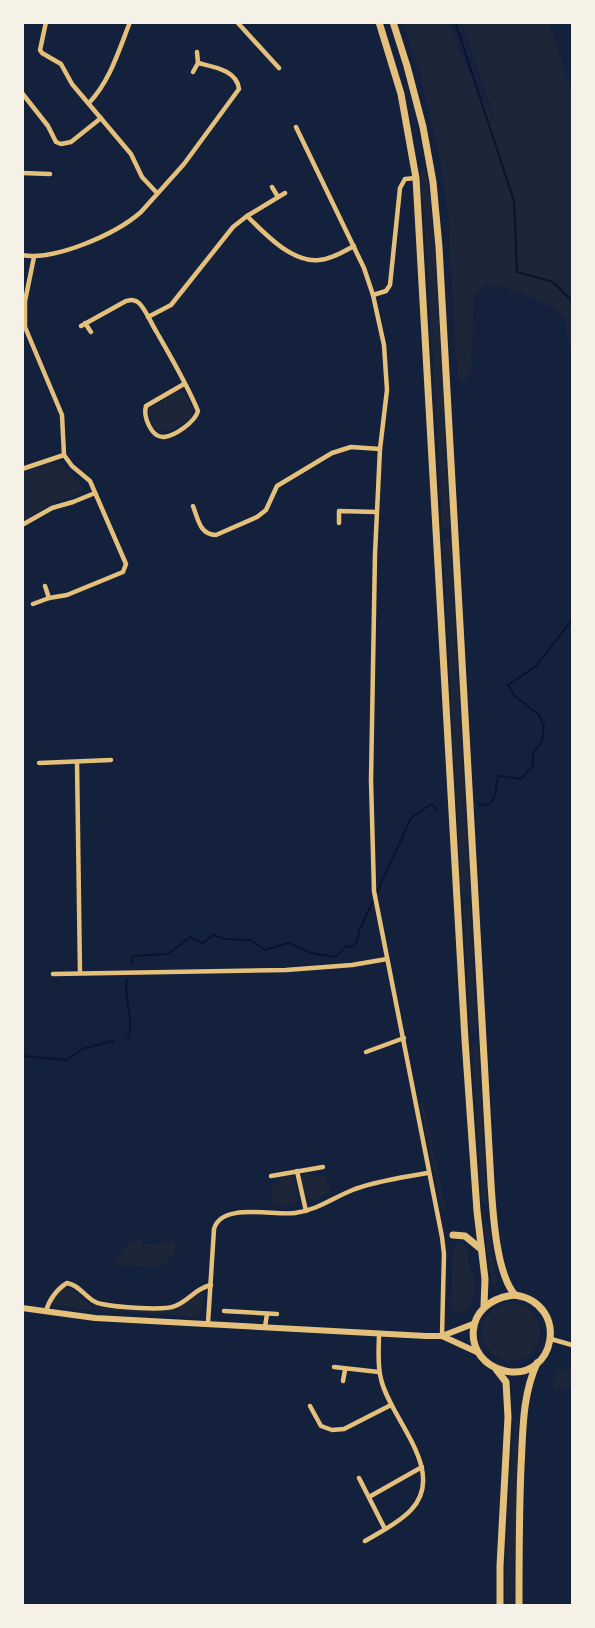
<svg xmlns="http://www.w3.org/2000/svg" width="595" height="1628" viewBox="0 0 595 1628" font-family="Lora,serif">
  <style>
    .green { fill: #1d2539 }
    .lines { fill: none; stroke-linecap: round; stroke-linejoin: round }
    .stream { stroke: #0b132b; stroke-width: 2 }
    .minor { stroke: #e5c07b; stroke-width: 4.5 }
    .secondary { stroke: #e5c07b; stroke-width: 6 }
    .trunk { stroke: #e5c07b; stroke-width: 7 }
  </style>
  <rect width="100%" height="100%" fill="#14213d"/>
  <g class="green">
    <path d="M403 23H449L457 47 497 127 463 23H549L572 91V348L568 343 565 317C535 296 520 290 485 285L474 295 471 371 461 384 457 373 448 213 441 164 420 72Z"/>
    <path d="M425 169 431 206 437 284 450 528 448 530 442 527 427 257 420 171Z"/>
    <path d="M177 391C183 392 185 394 188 400 190 404 194 409 193 414 190 424 168 432 159 431 153 426 147 417 149 409Z"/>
    <path d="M51 462 64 466 83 487V489L77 493V495L54 502 23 521V472Z"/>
    <path d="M446 538 451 540 470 893 467 896 461 893 443 542Z"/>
    <path d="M466 903 470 904 477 1032 474 1034 470 1030 463 904Z"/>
    <path d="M472 1042H478L487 1203 482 1204Z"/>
    <path d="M423 1102 446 1209H442L420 1103Z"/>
    <path d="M306 1171 310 1176 325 1175 331 1192 313 1201 306 1198 301 1178Z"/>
    <path d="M285 1175C298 1176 297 1191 297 1201L291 1206 274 1205 271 1185 280 1183 281 1178Z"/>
    <path d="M484 1224H488L497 1282 492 1283Z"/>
    <path d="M138 1239 142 1240 144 1249V1245L175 1241 174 1255 160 1267 113 1265 125 1246Z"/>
    <path d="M459 1242 465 1244C469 1252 467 1260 470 1268 471 1271 473 1274 474 1277 478 1291 473 1304 463 1313H455L451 1306 453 1250Z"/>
    <path d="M69 1287 91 1306 138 1309 169 1310 199 1293 204 1296 202 1312 196 1317 83 1309 52 1304C53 1297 62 1288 69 1287Z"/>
    <circle cx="511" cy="1332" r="29"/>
    <path d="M572 1368V1388L553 1390 557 1370Z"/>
    <path d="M515 1420H518L514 1605H505L508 1500Z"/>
  </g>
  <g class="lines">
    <g class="stream">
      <path d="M455 22 514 201 517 272 553 282 572 301"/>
      <path d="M479 805 490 804 495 795 498 776 521 779 533 766V753L542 741 544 726 539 715 515 696 508 685 536 666 572 620"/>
      <path d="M131 964 133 956 168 954 190 937 203 943 213 935 225 939 251 940 265 950 288 943 312 953 335 957 347 946 351 947 357 942 359 931 411 818 431 804 437 809"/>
      <path d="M127 1038H129C134 1014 123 1002 127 979"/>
      <path d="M22 1056 67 1060 82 1049 113 1041"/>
    </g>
    <g class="minor">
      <path d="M46 22 40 50 42 53 61 64 72 84 131 154 142 177 157 193"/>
      <path d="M237 22 279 68"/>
      <path d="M193 72 198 63 197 52"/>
      <path d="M22 93 48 126 56 142 61 144 71 142 101 118"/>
      <path d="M89 103C110 81 119 50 130 22"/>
      <path d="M296 127 364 268 373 295 384 345 387 390 380 449 375 554 371 780 374 891 442 1237 444 1254 442 1336"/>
      <path d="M22 173 50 174"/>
      <path d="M272 187 278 197"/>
      <path d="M247 216C264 233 292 263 319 260 331 259 343 252 354 246"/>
      <path d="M22 255C55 261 116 234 141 212L184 164 239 89C237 70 214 67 198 63"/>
      <path d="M373 295 386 291 390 285 400 188 405 179 416 178"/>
      <path d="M148 317 171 305 233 227 247 216 285 193"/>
      <path d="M85 323 91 332"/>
      <path d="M81 326 126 301C131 300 135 299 139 303 146 310 151 323 156 331 171 357 187 384 198 411 195 422 175 436 164 437 151 438 143 416 146 406L184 384"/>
      <path d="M22 469 64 455"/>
      <path d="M193 506C198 519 200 535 216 535L257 517 266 510 277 486 332 453 351 447 380 449"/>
      <path d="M339 523V511L376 512"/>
      <path d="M22 525 52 508 73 502 95 493"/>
      <path d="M45 586 49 598"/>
      <path d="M33 604 49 598 67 595 123 572 126 564 90 481 72 466 64 455 62 415 25 327V301L34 257"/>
      <path d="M77 762 80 973"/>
      <path d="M39 763 111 760"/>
      <path d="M53 974 286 970 352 965 387 959"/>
      <path d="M366 1052 404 1038"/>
      <path d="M297 1171 306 1211"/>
      <path d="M271 1176 323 1167"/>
      <path d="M46 1311C49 1300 57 1289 67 1283 81 1285 87 1302 102 1304 115 1307 164 1311 175 1306 190 1300 194 1289 211 1285"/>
      <path d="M224 1311 277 1314"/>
      <path d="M208 1323 214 1229C221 1202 274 1216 295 1213 318 1210 334 1197 355 1189 378 1181 404 1177 428 1173"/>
      <path d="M265 1327 267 1314"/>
      <path d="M551 1339 572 1345"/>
      <path d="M334 1367 379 1372"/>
      <path d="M343 1381 345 1370"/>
      <path d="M310 1406 321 1426 332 1430 344 1429 391 1405"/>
      <path d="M359 1478 385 1529"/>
      <path d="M369 1497 422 1467"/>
      <path d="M365 1541C380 1532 399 1523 411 1510 448 1471 390 1419 381 1379 377 1364 379 1348 379 1333"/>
    </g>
    <g class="secondary">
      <path d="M22 1308 95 1318 426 1336H442L473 1324"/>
      <path d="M442 1336 479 1353"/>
    </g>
    <g class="trunk">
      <path d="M379 22 401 94 416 178 465 1040 477 1211 485 1279 484 1306"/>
      <path d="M393 22 407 66 423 127 433 182 439 247 491 1184C493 1213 496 1273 515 1295"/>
      <path d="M453 1235 465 1236 481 1249"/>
      <path d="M515 1295C571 1304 555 1382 505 1371 461 1361 461 1300 515 1295Z"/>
      <path d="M496 1369 506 1382 508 1417 500 1566V1606"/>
      <path d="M519 1606C519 1559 519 1513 521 1467 523 1431 522 1396 537 1363"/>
    </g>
  </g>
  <rect width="595" height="1628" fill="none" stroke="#f6f1e7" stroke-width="48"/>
</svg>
